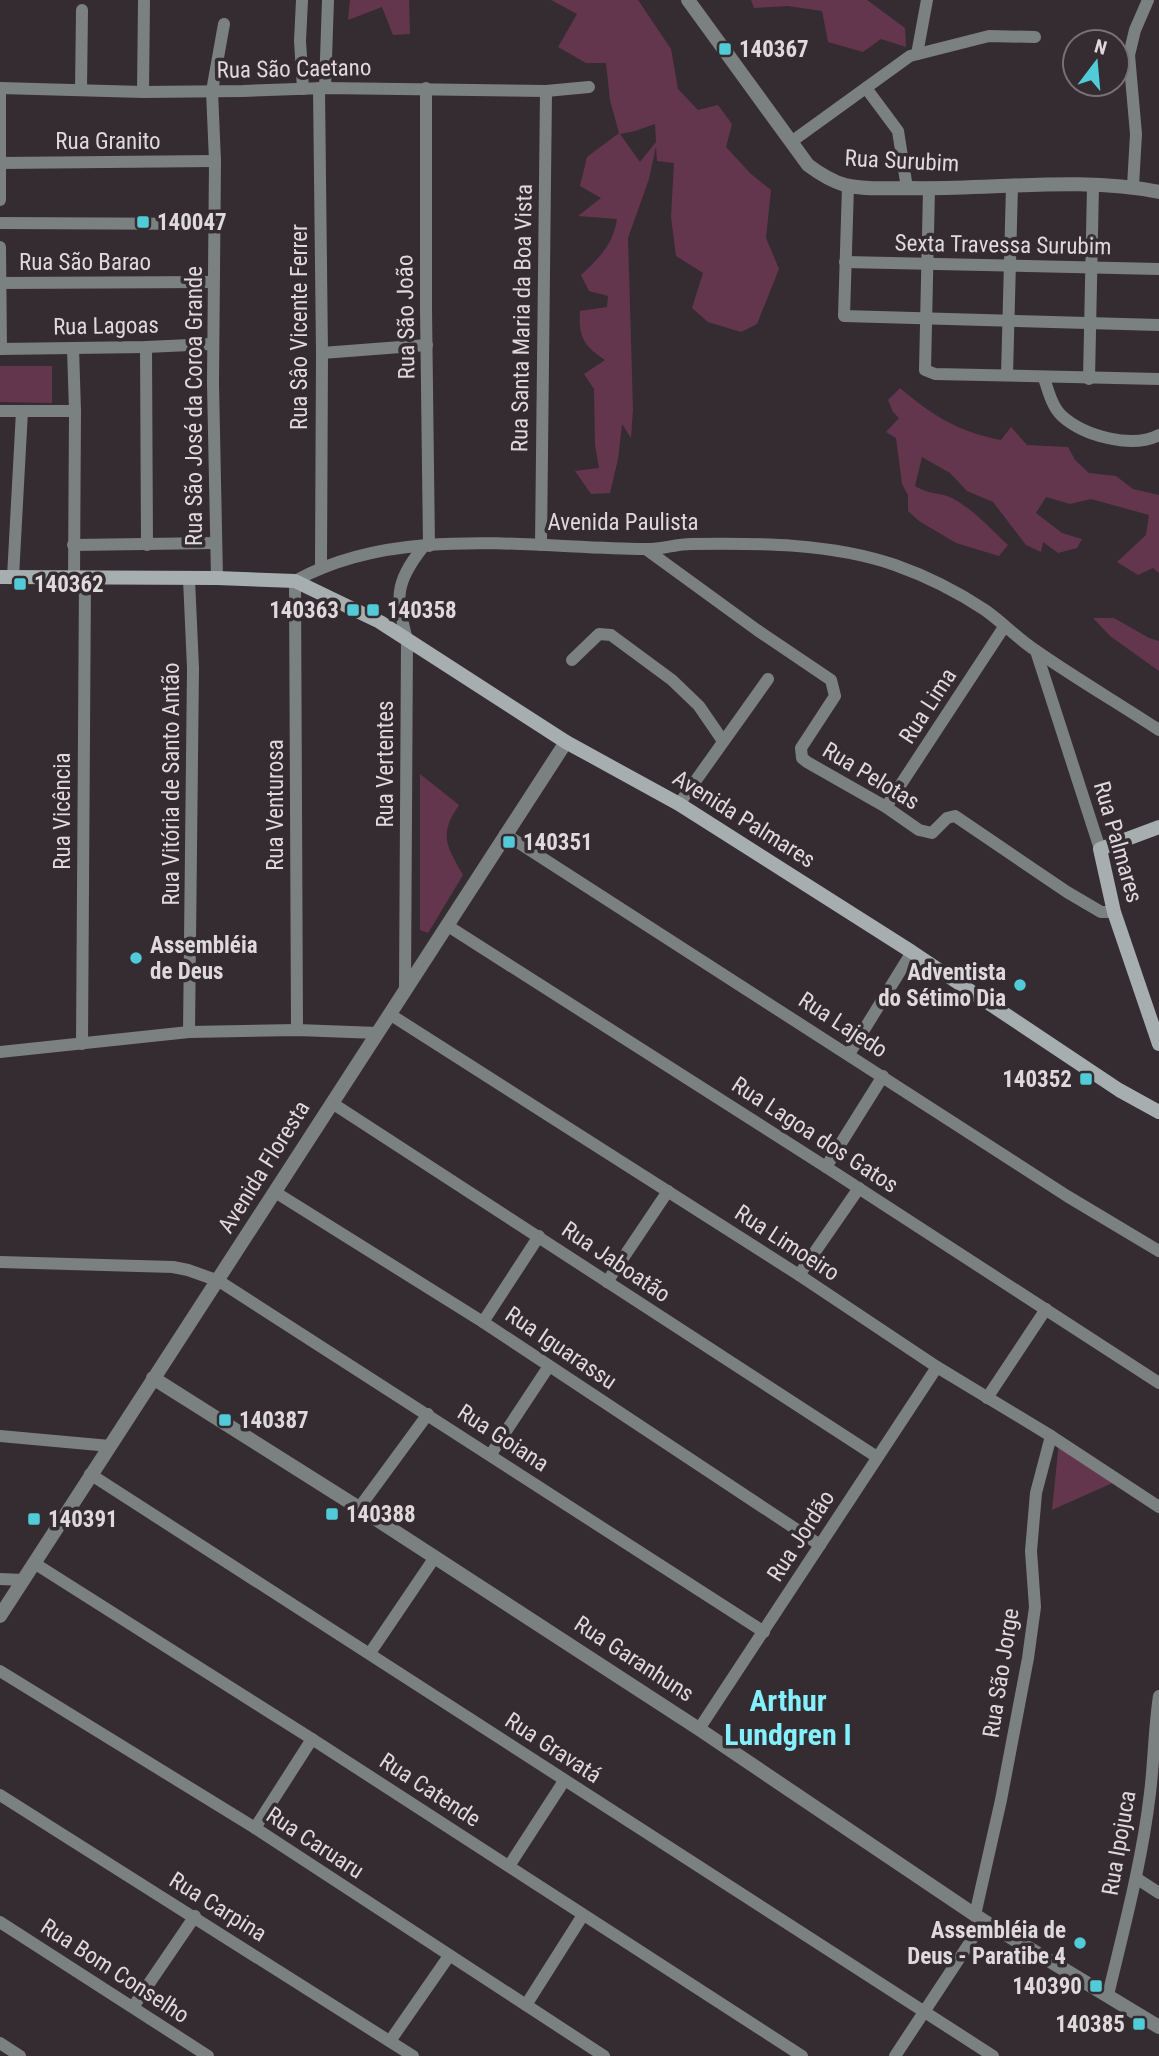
<svg xmlns="http://www.w3.org/2000/svg" width="1159" height="2056" viewBox="0 0 1159 2056" font-family="'Roboto Condensed',sans-serif">
  <style>
    .green { fill: #64364d; fill-rule: evenodd }
    .lines { fill: none; stroke-linecap: round; stroke-linejoin: round }
    .minor { stroke: #7b8081; stroke-width: 12 }
    .tertiary { stroke: #7b8081; stroke-width: 14 }
    .secondary { stroke: #a7aeaf; stroke-width: 14 }
    .poi-dot { fill: #52cbd9; stroke: #342c30; stroke-width: 2.5 }
    .labels { text-anchor: middle; dominant-baseline: central; stroke-width: 7; stroke-linejoin: round; paint-order: stroke }
    .poi-label { font-size: 23px; font-weight: bold; fill: #ded9db; stroke: #342c30; text-anchor: start }
    .street-label { font-size: 23px; fill: #ded9db; stroke: #342c30 }
    .district-label { font-size: 30px; font-weight: bold; fill: #85f0fd; stroke: #342c30 }
  </style>
  <rect width="100%" height="100%" fill="#342c30"/>
  <g class="green">
    <path d="M350 0H409L410 34 393 35 382 7 348 20Z"/>
    <path d="M551 0H638L671 49 678 89 698 110 718 105 732 124 726 147 751 174 771 190 766 238 779 269 757 324 741 332 708 322 692 308 703 273 676 256 671 217 674 163 657 161 656 146 649 179 628 238 633 409 631 438 622 424 618 459 610 493 591 494 575 471 599 468 595 445 594 389 584 374 605 360C584 346 578 337 580 311L607 307 608 296 589 291 581 275C599 258 613 245 617 219L578 216 601 198 580 186 587 157 619 133 610 100 606 63H586L558 47 577 14ZM655 124 656 142 640 162 620 134 635 131Z"/>
    <path d="M751 0H867L905 28 906 47 881 39 863 52 828 42 822 11 788 6 754 8Z"/>
    <path d="M0 366H52V403L0 402Z"/>
    <path d="M900 388C932 415 958 432 1001 440L1011 427 1027 445 1068 447 1075 460 1089 473 1116 476 1133 489 1159 495V573L1153 568 1138 575 1117 562 1146 535 1149 515 1091 499 1070 504 1046 497 1036 513 1062 533 1082 539 1077 548 1058 553 1043 542 1041 552 1026 545 993 502 967 491 950 473 922 457 915 486C929 495 940 492 952 498 974 510 991 529 1008 545L999 556 956 543 919 521 908 511V495L902 484 896 438 886 432 899 418 893 412 888 400Z"/>
    <path d="M1093 618H1114L1149 638 1159 641V671L1110 636Z"/>
    <path d="M420 774 459 805C438 835 447 846 463 875L428 933 420 930Z"/>
    <path d="M1059 1442 1117 1481 1052 1510Z"/>
  </g>
  <g class="lines">
    <g class="minor">
      <path d="M302 0 300 41 303 89"/>
      <path d="M917 54 927 0"/>
      <path d="M0 88 143 92 243 91 325 88 546 91 589 87"/>
      <path d="M319 88 322 353 321 566"/>
      <path d="M325 88 328 0"/>
      <path d="M426 88V309L429 546"/>
      <path d="M866 88 898 131 907 188"/>
      <path d="M81 90 82 10"/>
      <path d="M143 92 144 0"/>
      <path d="M791 142 910 56 989 36 1035 37"/>
      <path d="M0 163 215 161"/>
      <path d="M848 186 844 316 1159 325"/>
      <path d="M1133 186 1136 134 1129 55 1135 30 1148 0"/>
      <path d="M929 189 925 370 935 374 1159 379"/>
      <path d="M0 200V88"/>
      <path d="M0 223 215 224"/>
      <path d="M0 247 1 349"/>
      <path d="M845 262 1159 269"/>
      <path d="M0 283 212 282"/>
      <path d="M146 347 147 545"/>
      <path d="M73 348 75 411 74 579"/>
      <path d="M0 349 146 347 212 344"/>
      <path d="M322 353 427 345"/>
      <path d="M1007 375 1012 186"/>
      <path d="M1044 378C1048 390 1052 407 1062 416 1084 436 1132 449 1159 435"/>
      <path d="M1089 379 1093 186"/>
      <path d="M0 411H75"/>
      <path d="M73 545 215 543"/>
      <path d="M541 545 546 91"/>
      <path d="M647 550 757 630 831 680 835 696 801 748 802 758 807 762 886 807 919 830 932 833 947 818 955 816 1067 892 1101 912H1114"/>
      <path d="M13 577 22 411"/>
      <path d="M217 578 213 383 215 161 212 91 224 24"/>
      <path d="M1036 651 1100 849"/>
      <path d="M572 660 599 634 611 635 672 680 699 706 723 741"/>
      <path d="M679 804 768 679"/>
      <path d="M886 807 1004 627"/>
      <path d="M505 834 1067 1196 1159 1251"/>
      <path d="M448 926 826 1167 1159 1383"/>
      <path d="M405 989 407 640C396 597 394 584 423 547"/>
      <path d="M391 1015 799 1275 937 1367 1051 1436 1159 1507"/>
      <path d="M297 1030 295 581C397 524 532 548 644 549 660 550 675 544 691 544 758 543 831 543 895 565 926 576 958 592 985 610 1002 622 1017 638 1035 650 1075 678 1118 703 1159 730"/>
      <path d="M189 1032 193 668 189 579"/>
      <path d="M82 1044 85 579"/>
      <path d="M0 1052 189 1032 297 1030 378 1033"/>
      <path d="M849 1054 912 952"/>
      <path d="M332 1103 877 1457"/>
      <path d="M826 1167 883 1076"/>
      <path d="M275 1192 483 1322 820 1545"/>
      <path d="M0 1262 173 1267 188 1270 219 1281 764 1632"/>
      <path d="M799 1275 859 1188"/>
      <path d="M607 1282 668 1191"/>
      <path d="M483 1322 539 1236"/>
      <path d="M987 1398 1046 1309"/>
      <path d="M0 1436 110 1446"/>
      <path d="M491 1454 549 1366"/>
      <path d="M90 1474 993 2056"/>
      <path d="M359 1508 428 1414"/>
      <path d="M34 1563 312 1739 802 2056"/>
      <path d="M0 1579 24 1580"/>
      <path d="M370 1653 435 1557"/>
      <path d="M0 1671 255 1828 604 2056"/>
      <path d="M699 1729 937 1367"/>
      <path d="M0 1795 413 2056"/>
      <path d="M255 1828 312 1739"/>
      <path d="M509 1866 564 1781"/>
      <path d="M1136 1878 1159 1893"/>
      <path d="M975 1915 1001 1800 1028 1658 1035 1607 1031 1551 1036 1493 1051 1436"/>
      <path d="M0 1922 208 2056"/>
      <path d="M1108 1995C1124 1928 1142 1862 1150 1793 1154 1761 1154 1729 1159 1696"/>
      <path d="M526 2005 583 1915"/>
      <path d="M133 2007 195 1916"/>
      <path d="M390 2041 449 1956"/>
      <path d="M0 2043 20 2056"/>
      <path d="M895 2056 984 1921"/>
    </g>
    <g class="tertiary">
      <path d="M688 0 808 165C820 174 831 181 845 185 865 190 889 188 909 188 989 190 1081 176 1159 192"/>
      <path d="M153 1378 359 1508 699 1729 984 1921 1159 2027"/>
      <path d="M0 1616 566 742"/>
    </g>
    <g class="secondary">
      <path d="M0 577 217 578 295 581 380 622 566 742 679 804 912 952 1119 1090 1159 1112"/>
      <path d="M1159 827 1100 849 1114 912 1159 1044"/>
    </g>
  </g>
  <g class="poi-dot">
    <rect x="718" y="42" width="14" height="14" rx="3.5"/>
    <rect x="136" y="215" width="14" height="14" rx="3.5"/>
    <rect x="13" y="577" width="14" height="14" rx="3.5"/>
    <rect x="346" y="603" width="14" height="14" rx="3.5"/>
    <rect x="366" y="603" width="14" height="14" rx="3.5"/>
    <rect x="502" y="835" width="14" height="14" rx="3.5"/>
    <circle cx="136" cy="958" r="7"/>
    <circle cx="1020" cy="985" r="7"/>
    <rect x="1079" y="1072" width="14" height="14" rx="3.5"/>
    <rect x="218" y="1413" width="14" height="14" rx="3.5"/>
    <rect x="325" y="1507" width="14" height="14" rx="3.5"/>
    <rect x="27" y="1512" width="14" height="14" rx="3.5"/>
    <circle cx="1080" cy="1943" r="7"/>
    <rect x="1089" y="1979" width="14" height="14" rx="3.5"/>
    <rect x="1132" y="2017" width="14" height="14" rx="3.5"/>
  </g>
  <g class="labels">
    <g class="poi-label">
      <text x="739" y="49">140367</text>
      <text x="157" y="222">140047</text>
      <text x="34" y="584">140362</text>
      <text x="339" y="610" text-anchor="end">140363</text>
      <text x="387" y="610">140358</text>
      <text x="523" y="842">140351</text>
      <text x="150" y="945">Assembléia<tspan x="150" dy="26">de Deus</tspan></text>
      <text x="1006" y="972" text-anchor="end">Adventista<tspan x="1006" dy="26">do Sétimo Dia</tspan></text>
      <text x="1072" y="1079" text-anchor="end">140352</text>
      <text x="239" y="1420">140387</text>
      <text x="346" y="1514">140388</text>
      <text x="48" y="1519">140391</text>
      <text x="1066" y="1930" text-anchor="end">Assembléia de<tspan x="1066" dy="26">Deus - Paratibe 4</tspan></text>
      <text x="1082" y="1986" text-anchor="end">140390</text>
      <text x="1125" y="2024" text-anchor="end">140385</text>
    </g>
    <g class="street-label">
      <text transform="translate(294 69) rotate(-1)">Rua São Caetano</text>
      <text x="108" y="141">Rua Granito</text>
      <text transform="translate(902 161) rotate(3)">Rua Surubim</text>
      <text transform="translate(1003 245) rotate(1)">Sexta Travessa Surubim</text>
      <text x="85" y="262">Rua São Barao</text>
      <text transform="translate(406 317) rotate(-91)">Rua São João</text>
      <text transform="translate(522 318) rotate(-89)">Rua Santa Maria da Boa Vista</text>
      <text transform="translate(106 326) rotate(-1)">Rua Lagoas</text>
      <text transform="translate(299 327) rotate(-90)">Rua Sâo Vicente Ferrer</text>
      <text transform="translate(194 406) rotate(-90)">Rua São José da Coroa Grande</text>
      <text x="623" y="522">Avenida Paulista</text>
      <text transform="translate(928 706) rotate(-57)">Rua Lima</text>
      <text transform="translate(385 764) rotate(-90)">Rua Vertentes</text>
      <text transform="translate(871 776) rotate(31)">Rua Pelotas</text>
      <text transform="translate(171 784) rotate(-90)">Rua Vitória de Santo Antão</text>
      <text transform="translate(275 805) rotate(-90)">Rua Venturosa</text>
      <text transform="translate(62 811) rotate(-90)">Rua Vicência</text>
      <text transform="translate(744 819) rotate(32)">Avenida Palmares</text>
      <text transform="translate(1118 842) rotate(74)">Rua Palmares</text>
      <text transform="translate(843 1025) rotate(33)">Rua Lajedo</text>
      <text transform="translate(815 1135) rotate(33)">Rua Lagoa dos Gatos</text>
      <text transform="translate(264 1167) rotate(-58)">Avenida Floresta</text>
      <text transform="translate(787 1243) rotate(33)">Rua Limoeiro</text>
      <text transform="translate(616 1262) rotate(34)">Rua Jaboatão</text>
      <text transform="translate(561 1348) rotate(34)">Rua Iguarassu</text>
      <text transform="translate(503 1438) rotate(33)">Rua Goiana</text>
      <text transform="translate(801 1536) rotate(-57)">Rua Jordão</text>
      <text transform="translate(634 1659) rotate(33)">Rua Garanhuns</text>
      <text transform="translate(1001 1673) rotate(-81)">Rua São Jorge</text>
      <text transform="translate(553 1748) rotate(33)">Rua Gravatá</text>
      <text transform="translate(430 1790) rotate(33)">Rua Catende</text>
      <text transform="translate(315 1843) rotate(33)">Rua Caruaru</text>
      <text transform="translate(1119 1843) rotate(-80)">Rua Ipojuca</text>
      <text transform="translate(218 1907) rotate(32)">Rua Carpina</text>
      <text transform="translate(115 1971) rotate(33)">Rua Bom Conselho</text>
    </g>
    <g class="district-label">
      <text x="788" y="1700">Arthur<tspan x="788" dy="34">Lundgren I</tspan></text>
    </g>
  </g>
  <g transform="translate(1096 63) rotate(16)"><circle r="33" fill="#342c30" stroke="#787174" stroke-width="2"/>
  <path d="M0-5L12 26L0 18L-12 26Z" fill="#52cbd9"/>
  <text y="-10" font-size="19" font-weight="bold" text-anchor="middle" fill="#ded9db">N</text>
  </g>
</svg>
